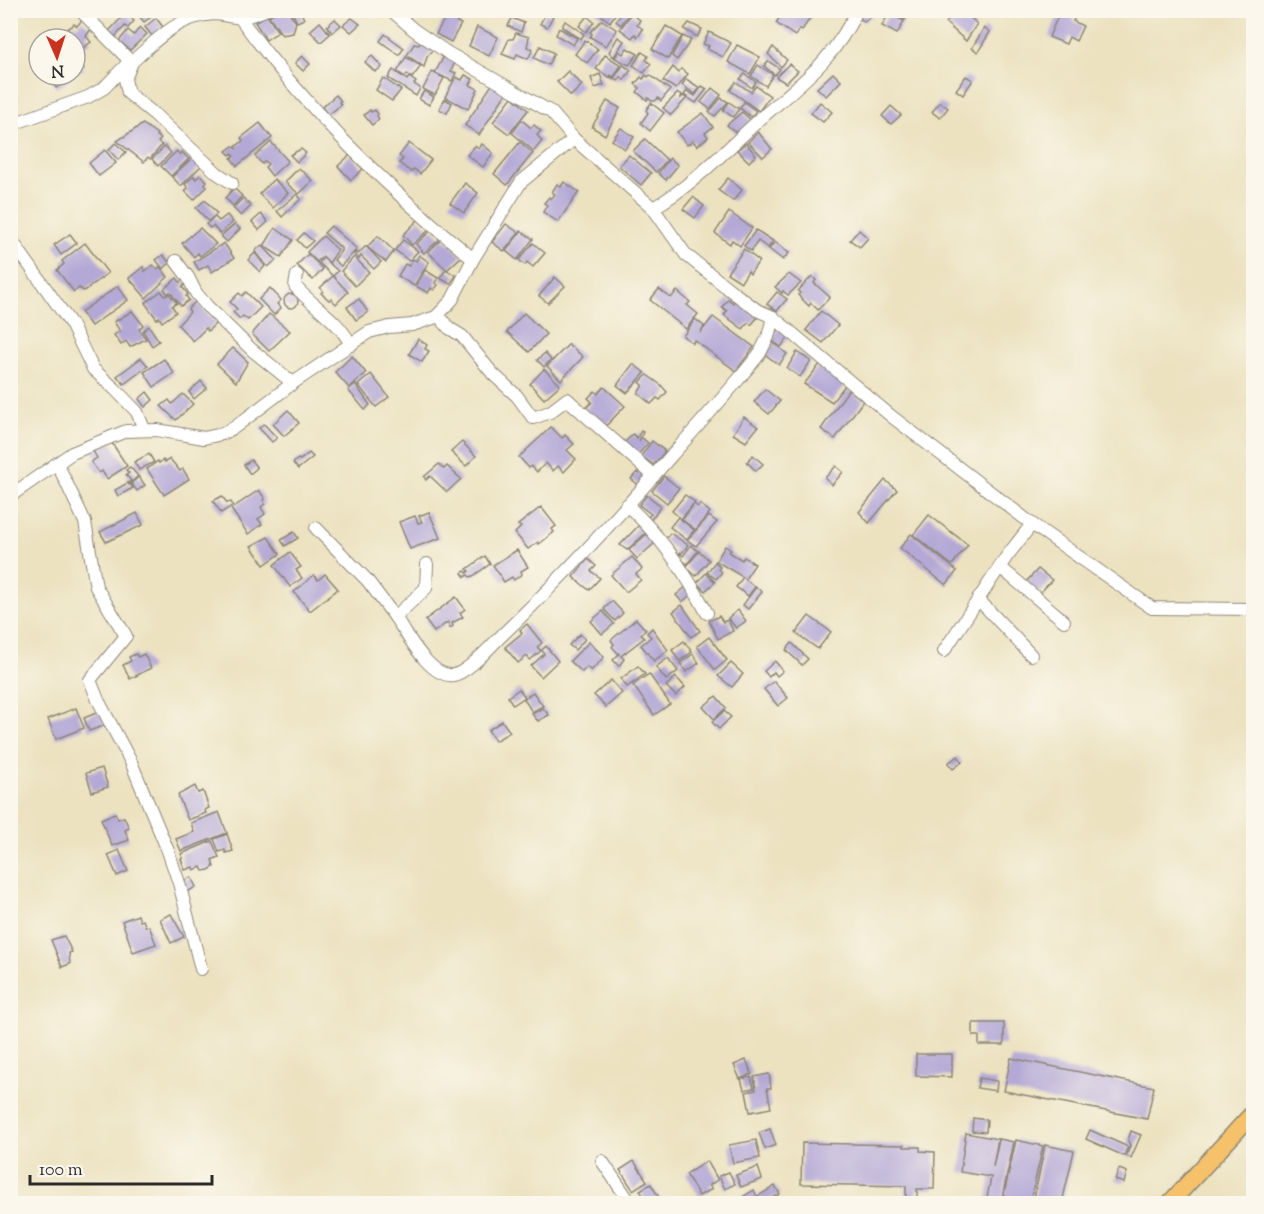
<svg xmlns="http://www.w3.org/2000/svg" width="1264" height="1214" viewBox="0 0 1264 1214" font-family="'Sorts Mill Goudy',serif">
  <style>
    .building { fill: #b4a8d6 }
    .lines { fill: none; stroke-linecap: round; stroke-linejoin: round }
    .minor-casing { stroke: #8c8676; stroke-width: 14 }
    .major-casing { stroke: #8c8676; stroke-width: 19 }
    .minor { stroke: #fff; stroke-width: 12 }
    .major { stroke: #f5c16b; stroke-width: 16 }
  </style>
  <rect width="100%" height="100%" fill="#fbf7ec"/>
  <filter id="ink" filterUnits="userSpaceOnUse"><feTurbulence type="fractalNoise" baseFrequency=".0167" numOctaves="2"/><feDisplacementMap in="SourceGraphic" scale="12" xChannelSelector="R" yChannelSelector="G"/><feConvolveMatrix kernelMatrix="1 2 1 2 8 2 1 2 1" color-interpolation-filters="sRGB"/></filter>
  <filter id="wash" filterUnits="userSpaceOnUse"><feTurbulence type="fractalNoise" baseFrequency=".008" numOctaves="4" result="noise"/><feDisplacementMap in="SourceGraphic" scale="24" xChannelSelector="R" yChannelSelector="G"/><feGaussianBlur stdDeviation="1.35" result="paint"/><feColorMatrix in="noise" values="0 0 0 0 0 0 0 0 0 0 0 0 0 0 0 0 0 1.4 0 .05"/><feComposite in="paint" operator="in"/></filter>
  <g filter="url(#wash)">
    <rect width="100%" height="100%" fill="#ece2c0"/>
    <g id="blocks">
      <g class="building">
        <path d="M138 10H154L156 13 144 22 136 12Z"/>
        <path d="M278 10H283L285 13 288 11 296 22 293 33 282 35 269 16Z"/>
        <path d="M291 10H300L304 19 297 22Z"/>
        <path d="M594 10H618L610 22Z"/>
        <path d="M624 10 629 14 621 25 616 21Z"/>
        <path d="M784 10H811L808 15 811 17 802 30 800 29 795 36 776 23Z"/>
        <path d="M864 10H870L874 14 864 22 858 16Z"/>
        <path d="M888 10H911L905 20Z"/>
        <path d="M957 10H963L977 24 966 41 946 23Z"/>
        <path d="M1064 12 1075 17 1073 21 1083 26 1076 41 1069 37 1066 44 1049 37 1058 16 1062 18Z"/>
        <path d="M126 13 134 21 128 28 125 26 115 37 109 31Z"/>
        <path d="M546 13 553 16 547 27 540 24Z"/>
        <path d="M889 13 904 21 897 34 882 26Z"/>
        <path d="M631 14 640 20 637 25 643 29 638 37 635 34 632 38 620 29Z"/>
        <path d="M267 15 278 32 266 40 255 22Z"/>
        <path d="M446 16 461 24 451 42 436 34Z"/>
        <path d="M587 16 594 22 586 32 579 26Z"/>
        <path d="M156 18 163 27 152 36 145 27Z"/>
        <path d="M352 18 360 24 351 32 343 25Z"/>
        <path d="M512 18 524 23 521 32 508 26Z"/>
        <path d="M335 19 341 25 332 33 327 26Z"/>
        <path d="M82 20 91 29 86 36 91 42 77 52 75 39H66L61 34 74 24 77 26Z"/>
        <path d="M602 20 617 30 606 46 590 37 592 34 590 32Z"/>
        <path d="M565 21 584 34 581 39 562 27Z"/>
        <path d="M320 22 330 34 321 42 310 31Z"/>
        <path d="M689 23 702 29 697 37 684 29Z"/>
        <path d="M666 26 682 36 668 59 652 49Z"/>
        <path d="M140 27 147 34 130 50 119 41 128 30 134 35Z"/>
        <path d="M477 27 498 37 489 56 469 46Z"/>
        <path d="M559 28 577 38 573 45 556 35Z"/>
        <path d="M984 28 990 32 978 52 972 48Z"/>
        <path d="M709 32 731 43 723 57 707 49 709 46 703 44Z"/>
        <path d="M516 33 529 37 527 47 533 49 528 59 517 54 515 59 502 54 509 39H513Z"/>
        <path d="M385 34 404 48 399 55 380 41Z"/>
        <path d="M683 36 691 40 677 60 672 56Z"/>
        <path d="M618 37 624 41 614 57 609 52Z"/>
        <path d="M585 40 598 49 587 63 575 54Z"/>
        <path d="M420 42 434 49 427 57 424 67 407 55 414 44 419 45Z"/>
        <path d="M737 45 760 57 750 74 728 62Z"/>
        <path d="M540 46 554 53 548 65 534 58Z"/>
        <path d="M773 47 787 60 781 67 768 54Z"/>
        <path d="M627 48 638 54 629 65 615 58 619 51 623 54Z"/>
        <path d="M75 52 84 69 75 74Z"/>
        <path d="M642 52 648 56 646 60 651 64 644 73 633 65Z"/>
        <path d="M605 55 621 65 614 77 610 75 614 80 596 69Z"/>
        <path d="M302 56 310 64 303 71 295 63Z"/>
        <path d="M372 56 382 67 375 72 365 62Z"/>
        <path d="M444 56 455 62 451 71 456 73 452 81 435 73Z"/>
        <path d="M406 57 421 66 412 78 407 74 405 77 397 72Z"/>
        <path d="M768 61 780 69 775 75 764 66Z"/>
        <path d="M789 64 798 71 786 83 776 77Z"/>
        <path d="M623 65 631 70 624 80 621 77 618 81 614 78Z"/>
        <path d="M758 65 773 75 766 86 751 76Z"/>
        <path d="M673 67 678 72 681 69 688 74 676 89 663 81Z"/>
        <path d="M393 70 407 80 409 77 416 82 414 84 420 88 416 96 388 78Z"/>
        <path d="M568 71 582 85 571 96 557 82Z"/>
        <path d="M432 72 444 78 435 95 423 89Z"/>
        <path d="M833 73 841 81 826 96 817 88Z"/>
        <path d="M600 74 604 85 595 88 591 78Z"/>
        <path d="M745 74 756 82 752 88 740 79Z"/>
        <path d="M49 75H74L67 79 68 81 56 88Z"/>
        <path d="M465 75 473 79 470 85 478 89 468 109 445 97 456 77 462 80Z"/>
        <path d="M646 75 648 77 650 75 670 90 661 101 658 98 655 101H652L648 98 647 100 637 92 640 88 635 84 641 77 643 79Z"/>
        <path d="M966 76 973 80 963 95 956 90Z"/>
        <path d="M383 78 401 90 392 101 376 90Z"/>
        <path d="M686 79 700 88 695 94 682 85Z"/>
        <path d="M495 80 509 89 479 135 465 125Z"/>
        <path d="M736 82 751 92 756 86 770 96 759 111 730 90Z"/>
        <path d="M702 86 707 89 696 103 684 95 687 91 695 96Z"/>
        <path d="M712 88 721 95 710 109 701 102Z"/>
        <path d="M424 91 434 97 429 105 419 99Z"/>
        <path d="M678 93 682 95 680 99 683 96 687 98 671 115 663 108Z"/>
        <path d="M336 95 341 101 339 102 341 105 328 115 322 107Z"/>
        <path d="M512 97 528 110 509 134 493 122Z"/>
        <path d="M721 98 728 102 715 116 709 112Z"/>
        <path d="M445 99 452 103 447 113 439 109Z"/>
        <path d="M607 101 620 108 605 135 592 127Z"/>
        <path d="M729 102 739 109 733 117 723 110Z"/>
        <path d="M744 102 756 111 751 117 740 108Z"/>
        <path d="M820 102 832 112 823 122 811 113Z"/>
        <path d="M940 102 948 108 940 118 932 112Z"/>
        <path d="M651 103 664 113 650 131 641 123 648 113 646 110Z"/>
        <path d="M891 106 901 115 891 124 882 116Z"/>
        <path d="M370 110 371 112 375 110 378 114 377 116 379 119 372 125 364 115Z"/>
        <path d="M742 112 752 121 739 135 727 125Z"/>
        <path d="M703 113 713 127 705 133 708 137 697 146 693 141 687 145 677 132Z"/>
        <path d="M522 120 531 128 534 125 541 131 537 135 542 141 534 151 512 133Z"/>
        <path d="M260 123 272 138 237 166 231 158 234 156 232 153 230 155 226 151 233 146 237 149 235 147 243 141 241 138Z"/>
        <path d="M143 124 157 134 156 135 161 139 158 142 162 145 150 159 148 157 144 162 117 141Z"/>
        <path d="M621 128 634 137 625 149 612 140Z"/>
        <path d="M758 132 772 149 763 157 748 142Z"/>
        <path d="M645 139 667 160 656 172 633 151Z"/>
        <path d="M271 142 288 161 272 176 265 167 268 164 265 161 262 164 255 156Z"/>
        <path d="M520 142 533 153 507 185 494 174Z"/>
        <path d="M115 143 126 152 118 160 109 150Z"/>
        <path d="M409 143 431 160 420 174 414 169 411 172 399 163 403 159 399 156Z"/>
        <path d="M746 143 756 155 749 162 737 150Z"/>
        <path d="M482 144 493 153 483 167 467 155 475 146 479 149Z"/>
        <path d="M165 146 171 153 158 166 152 159Z"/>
        <path d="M301 149 306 153 297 162 290 155Z"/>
        <path d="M105 150 116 163 99 176 89 163Z"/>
        <path d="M177 151 180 155 182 152 189 159 171 176 161 166Z"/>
        <path d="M350 155 363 169 351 180 338 166Z"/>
        <path d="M629 155 651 173 641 185 619 166Z"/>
        <path d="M194 156 202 165 181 186 172 177Z"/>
        <path d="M670 158 678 165 666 180 658 173Z"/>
        <path d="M299 168 313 181 299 194 285 182Z"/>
        <path d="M200 175 207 181 205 184 207 187 194 200 185 191 188 188 185 184 194 176 196 179Z"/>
        <path d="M728 178 742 190 733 201 718 190Z"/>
        <path d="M274 179 288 193 273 208 259 194Z"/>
        <path d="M564 182 579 192 558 222 543 212 547 205 544 203 549 197 551 199 555 194 552 192 557 184 561 187Z"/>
        <path d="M465 183 478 193 464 213 450 203Z"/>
        <path d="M234 188 242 196 233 206 225 198Z"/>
        <path d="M297 194 301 199 282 217 277 211Z"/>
        <path d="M693 197 704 206 695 218 683 209Z"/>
        <path d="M243 198 251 206 241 216 233 208Z"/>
        <path d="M205 200 217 214 208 221 196 208Z"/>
        <path d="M729 212 752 228 740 246 732 240 730 244 715 233Z"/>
        <path d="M261 214 268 222 259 230 252 222Z"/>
        <path d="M227 215 233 222 220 234 213 226 210 228 206 224 215 217 219 221Z"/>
        <path d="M419 219 429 230 412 245 403 235Z"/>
        <path d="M235 224 240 229 227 242 221 236Z"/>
        <path d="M506 224 519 233 504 251 492 242Z"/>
        <path d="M331 226 357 249 341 266 334 260 341 251V248L324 233Z"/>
        <path d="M200 228 216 244 200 256 198 253 194 257 182 243Z"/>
        <path d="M275 228 293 240 281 257 264 246Z"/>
        <path d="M433 229 441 238 424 253 416 244Z"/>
        <path d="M756 230 773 241 768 248 758 241 751 251 744 246Z"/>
        <path d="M859 230 868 238 860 247 850 240Z"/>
        <path d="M521 231 533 239 517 260 506 251Z"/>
        <path d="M304 233 313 241 305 248 297 240Z"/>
        <path d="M70 234 77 243 61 255 54 245Z"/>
        <path d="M323 236 338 250 329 263 323 256 317 262 307 252Z"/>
        <path d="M378 236 394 251 386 262 367 247Z"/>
        <path d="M443 238 462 256 447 270 456 276 450 284 440 278 446 269 428 252Z"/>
        <path d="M403 240 418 251 409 261 395 250Z"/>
        <path d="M775 242 789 253 783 260 769 249Z"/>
        <path d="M85 243 108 273 84 291 79 288 74 292 57 270 64 264 62 261Z"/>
        <path d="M224 243 234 258 212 272 208 265 199 270 194 262Z"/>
        <path d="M533 243 545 253 533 267 527 262 525 265 519 260Z"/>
        <path d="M262 245 276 260 268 267 255 251Z"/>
        <path d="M366 246 381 262 374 269 361 256 359 259 354 254 356 252 358 254Z"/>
        <path d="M744 249 759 261 750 274 748 271 741 282 727 273Z"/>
        <path d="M255 253 265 266 260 272 248 260Z"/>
        <path d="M308 254 323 269 313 280 297 265Z"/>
        <path d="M163 255 170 263 163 269 156 260Z"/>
        <path d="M419 255 429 262 414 286 398 276 405 264 409 266 413 259 416 261Z"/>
        <path d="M354 257 369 272 355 286 341 271Z"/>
        <path d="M323 258 338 271 333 276 319 263Z"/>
        <path d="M153 265 157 269 160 267 168 277 146 298 129 278 143 267 145 271Z"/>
        <path d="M425 270 438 278 435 283 438 285 434 290 431 288 428 293 416 286Z"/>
        <path d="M789 274 801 283 788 295 783 291 782 293 775 287Z"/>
        <path d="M333 276 348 292 336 304 331 299 329 300 321 293 323 291 320 288Z"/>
        <path d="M812 276 816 280 814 283 830 297 818 310 811 303 809 306 798 295 800 293 798 291Z"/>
        <path d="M555 277 565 286 548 303 539 296Z"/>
        <path d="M177 278 180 282 183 280 186 284 182 287 188 294 186 296 189 300 181 306 170 292 168 294 164 289Z"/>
        <path d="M118 286 128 300 91 326 81 312Z"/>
        <path d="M270 288 281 300 277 304 281 308 274 315 259 299Z"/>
        <path d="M659 289 671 298 677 291 690 302 687 305 698 314 686 329 650 300Z"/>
        <path d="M161 291 165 296 169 294 177 303 172 306 176 312 162 322 159 317 157 319 145 303Z"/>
        <path d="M246 292 261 307 248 320 243 316 240 319 233 312 237 309 230 302 239 293 242 296Z"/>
        <path d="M777 292 787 299 777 311 767 304Z"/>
        <circle cx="291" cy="301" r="7"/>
        <path d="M359 299 368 312 356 320 347 307Z"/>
        <path d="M728 299 733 303 735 300 758 317 751 325 748 323 743 329 724 315 727 311 722 307Z"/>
        <path d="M196 301 216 323 208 331 206 328 193 341 178 325 190 312 188 309Z"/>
        <path d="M132 311 143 325 139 329 146 339 130 347 126 341 121 345 114 335 120 331 114 322Z"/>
        <path d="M821 311 838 325 823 343 806 330Z"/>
        <path d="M524 313 546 334 529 352 507 332Z"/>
        <path d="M269 314 290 331 269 351 252 334Z"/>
        <path d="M713 317 754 347 736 371 694 340 693 343 683 336 695 319 704 326 700 333Z"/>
        <path d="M149 326 159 341 152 346 143 331Z"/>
        <path d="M780 328 790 335 781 347 770 339Z"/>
        <path d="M418 339 427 345 425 349 429 351 422 362 409 354Z"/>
        <path d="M772 342 787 354 779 365 766 355Z"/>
        <path d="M569 344 570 347 571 346 583 357 561 380 547 366Z"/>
        <path d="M233 348 248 362 236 382 217 364Z"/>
        <path d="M797 352 811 361 800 377 787 368Z"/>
        <path d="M545 353 551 360 544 367 537 360Z"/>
        <path d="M352 356 366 373 349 388 335 372Z"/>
        <path d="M141 358 148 366 124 384 117 376Z"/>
        <path d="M164 359 174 373 154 387 144 372Z"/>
        <path d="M821 363 846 384 832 402 804 384Z"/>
        <path d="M633 364 645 373 627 393 617 385Z"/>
        <path d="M544 369 560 385 544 399 530 384Z"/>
        <path d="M371 374 389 397 376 407 358 385Z"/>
        <path d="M647 375 661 385 667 392 660 400 657 398 651 404 638 393 643 385 640 382Z"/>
        <path d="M201 381 207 388 194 399 189 392Z"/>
        <path d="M355 384 370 405 365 410 348 390Z"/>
        <path d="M604 387 625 406 605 427 585 409 592 402 588 398 595 391 598 394Z"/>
        <path d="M765 389 780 401 769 414 754 402Z"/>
        <path d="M849 389 863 401 835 439 821 429Z"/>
        <path d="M147 392 153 400 145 407 139 399Z"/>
        <path d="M183 394 193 404 176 420 161 406 169 400 172 404Z"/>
        <path d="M288 410 299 423 284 436 273 424Z"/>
        <path d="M744 417 758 427 746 442 733 434Z"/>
        <path d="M264 424 277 438 272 442 259 428Z"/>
        <path d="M551 427 562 438 565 435 574 444 567 450 576 459 564 472 558 466 553 471 546 463 537 472 531 466 529 468 519 457Z"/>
        <path d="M641 431 643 432 639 441 641 437 648 443 636 457 622 445 633 434 637 438Z"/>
        <path d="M110 440 127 466 107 479 102 471 99 473 91 462 97 458 93 451Z"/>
        <path d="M652 441 665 451 654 465 641 456Z"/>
        <path d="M462 442 476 456 466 466 451 452Z"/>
        <path d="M309 453 313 457 298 469 293 463 298 459 300 460Z"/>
        <path d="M149 454 154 462 139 470 134 462Z"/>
        <path d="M753 455 763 464 756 471 747 462Z"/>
        <path d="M170 459 180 471 183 469 189 479 164 495 147 469 158 461 159 463 163 460 165 462Z"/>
        <path d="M251 460 257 468 250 474 244 465Z"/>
        <path d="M439 464 444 469 447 466 461 479 447 492 430 476 426 480 424 477Z"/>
        <path d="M836 466 843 472 832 485 825 478Z"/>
        <path d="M130 467 138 476 132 482 126 475 129 473 126 470Z"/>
        <path d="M643 469 649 474 639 485 631 479 637 472 639 474Z"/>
        <path d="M664 476 679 488 667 503 652 491Z"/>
        <path d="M139 477 145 485 137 491 131 483Z"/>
        <path d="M885 480 897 490 869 523 859 512Z"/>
        <path d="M131 481 128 485 130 484 133 488 118 496 115 490Z"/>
        <path d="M259 490 265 499 263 500 265 504 261 507 265 514 258 519 262 524 248 534 231 509Z"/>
        <path d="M647 495 661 506 650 521 647 518 651 514 639 505Z"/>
        <path d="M685 495 695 502 681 519 672 511Z"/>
        <path d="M222 496 227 503 231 502 233 505 221 513 213 501Z"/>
        <path d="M694 504 698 507 700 504 710 512 696 530 682 520Z"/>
        <path d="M541 507 556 526 552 529 554 532 539 544 538 542 528 549 515 533 521 527 518 525Z"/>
        <path d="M429 512 440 538 410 549 399 522 415 516 418 523 422 522 419 516Z"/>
        <path d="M137 513 143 525 106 542 100 532Z"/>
        <path d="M929 515 968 545 952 565 913 535Z"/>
        <path d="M709 516 717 522 696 546 687 540Z"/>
        <path d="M678 517 694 530 687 540 670 527Z"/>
        <path d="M641 523 648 531 627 550 620 545Z"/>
        <path d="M294 532 298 538 285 546 281 540Z"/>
        <path d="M649 532 657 541 637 559 629 550Z"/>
        <path d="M670 533 688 545 681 554 680 552 677 556 673 553 676 550 664 541Z"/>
        <path d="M911 534 957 571 946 585 900 548Z"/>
        <path d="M268 537 280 554 264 565 251 546Z"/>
        <path d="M691 545 698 551 687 564 678 557 680 554 683 556Z"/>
        <path d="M725 546 731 550 729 552 742 560 744 557 755 564 745 579 755 587 748 596 736 587 743 577 716 561Z"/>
        <path d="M517 550 528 567 521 571 522 574 514 580 512 577 504 582 493 565Z"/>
        <path d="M699 551 709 560 696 576 686 567Z"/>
        <path d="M290 552 301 567 296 570 302 578 290 587 274 565Z"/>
        <path d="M485 556 490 564 473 576 470 577 468 575 465 577 462 573 465 571 467 573 469 571 467 569Z"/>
        <path d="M632 557 642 569 636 574 641 580 626 592 611 575Z"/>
        <path d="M588 559 596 566 591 571 600 578 589 590 573 577Z"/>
        <path d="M715 562 720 567 718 569 722 572 716 579 707 572Z"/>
        <path d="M1038 569 1052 580 1040 593 1026 582Z"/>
        <path d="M706 573 715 582 705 591 697 583Z"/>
        <path d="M325 574 338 589 310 611 294 592 314 575 318 580Z"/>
        <path d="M687 586 693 593 682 602 676 595Z"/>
        <path d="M756 587 762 592 748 609 743 605Z"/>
        <path d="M456 597 465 609 460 613 463 617 452 623 453 626 450 628 448 622 434 632 425 620Z"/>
        <path d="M612 601 623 613 615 621 604 609Z"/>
        <path d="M682 605 700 631 691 637 673 612Z"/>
        <path d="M738 610 746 621 736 628 728 618Z"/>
        <path d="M603 611 614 624 602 634 591 621Z"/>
        <path d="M719 616 723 622 728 620 733 631 718 639 709 621Z"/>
        <path d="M809 616 831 632 818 649 796 633Z"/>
        <path d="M636 619 646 630 641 634 644 638 621 656 624 659 619 666 613 660 619 654 612 647 614 644 611 640Z"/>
        <path d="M527 624 542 643 537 647 541 651 530 660 527 656 518 663 505 647 522 633 520 630Z"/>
        <path d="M652 628 668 650 654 661 641 645 651 637 647 633Z"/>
        <path d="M580 634 585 639 575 650 569 645Z"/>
        <path d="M709 637 727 660 715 670 697 646Z"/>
        <path d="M684 641 692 652 679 661 672 650Z"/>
        <path d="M589 642 604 657 591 671 587 667 582 672 570 661Z"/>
        <path d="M792 643 808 659 802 665 786 650Z"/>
        <path d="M546 646 558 661 541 677 531 666 544 654 542 650Z"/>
        <path d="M136 654 138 657 144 654 151 668 130 679 123 665 131 661 129 657Z"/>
        <path d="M693 654 699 663 686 672 680 663Z"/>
        <path d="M668 658 678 671 666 680 656 667Z"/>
        <path d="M775 661 783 671 777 676 774 672 769 677 764 671Z"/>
        <path d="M731 663 743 674 732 687 718 676Z"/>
        <path d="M638 666 645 674 627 687 621 679Z"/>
        <path d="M649 674 670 704 654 715 633 685Z"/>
        <path d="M676 677 685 687 676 696 666 686Z"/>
        <path d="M611 680 622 693 606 707 594 695Z"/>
        <path d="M774 681 788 698 778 706 764 689Z"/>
        <path d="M519 689 525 697 513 705 508 697Z"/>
        <path d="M533 692 543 706 532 712 524 699Z"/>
        <path d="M716 696 726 708 714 719 703 707Z"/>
        <path d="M76 708 84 728 56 739 48 719Z"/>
        <path d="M543 708 549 715 538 721 532 714Z"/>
        <path d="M101 711 106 725 89 731 84 718Z"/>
        <path d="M724 711 731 717 719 729 712 722Z"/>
        <path d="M502 721 510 732 495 741 488 730Z"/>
        <path d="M958 756 962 762 953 769 948 763Z"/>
        <path d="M102 768 108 787 92 792 86 773Z"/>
        <path d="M195 786 198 793 203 791 209 808 205 810 206 813 188 820 178 795Z"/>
        <path d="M219 812 227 833 181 851 176 839 194 832 191 823Z"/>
        <path d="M115 813 118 819 124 817 129 828 125 830 129 840 112 846 101 819Z"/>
        <path d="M227 834 233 851 226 853 225 850 219 852 214 839Z"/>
        <path d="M212 841 219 857 212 860 214 867 209 870 203 871 201 867 194 870 193 867 185 870 181 859 183 858 181 854Z"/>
        <path d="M119 850 128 871 117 876 108 855Z"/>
        <path d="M191 877 196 887 187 892 181 882Z"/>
        <path d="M171 914 184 937 171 943 160 919Z"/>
        <path d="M138 915 140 921 143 920 146 927 149 926 156 944 133 952 122 921Z"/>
        <path d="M64 936 72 952 69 953 70 964 62 967 51 940Z"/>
        <path d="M973 1023H1004V1045H979V1036H973Z"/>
        <path d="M916 1054H952V1077L916 1076Z"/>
        <path d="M1011 1058 1154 1087 1147 1119 1004 1091Z"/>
        <path d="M746 1060 752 1074 740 1079 734 1065Z"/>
        <path d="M769 1074 771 1088H767L771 1108 750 1112 746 1092 756 1090 754 1077Z"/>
        <path d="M751 1077 754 1088 744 1090 741 1079Z"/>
        <path d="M979 1078 997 1081 996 1091 977 1088Z"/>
        <path d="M973 1118 987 1120 986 1132 972 1131Z"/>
        <path d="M770 1129 776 1145 765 1149 759 1133Z"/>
        <path d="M1090 1130 1128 1147 1124 1156 1086 1139Z"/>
        <path d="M1131 1131 1141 1135 1131 1158 1126 1156 1130 1146 1128 1140Z"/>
        <path d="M966 1133 998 1139 993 1167 999 1139 1014 1142 1001 1203H986L991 1177 960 1172Z"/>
        <path d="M756 1140 760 1158 733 1163 729 1145Z"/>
        <path d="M1016 1140 1043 1146 1030 1203H1002Z"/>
        <path d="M802 1143 904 1145V1147H920V1151L935 1152 934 1189H917V1198H906V1186L801 1184Z"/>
        <path d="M1045 1145 1074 1151 1062 1203H1033Z"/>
        <path d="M634 1161 647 1181 633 1190 620 1170Z"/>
        <path d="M707 1161 718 1180 709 1185 712 1189 699 1196 686 1174Z"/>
        <path d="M758 1167 762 1179 741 1187 736 1175Z"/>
        <path d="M1119 1169 1127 1172 1124 1183 1115 1180Z"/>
        <path d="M729 1172 735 1184 725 1189 719 1176Z"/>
        <path d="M651 1184 661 1201 657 1203H647L640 1190Z"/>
        <path d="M775 1186 780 1194 762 1203 758 1196Z"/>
        <path d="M754 1190 760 1203H741L739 1199Z"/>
      </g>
    </g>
  </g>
  <g filter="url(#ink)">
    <use href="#blocks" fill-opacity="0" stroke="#8c8676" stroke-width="1.5"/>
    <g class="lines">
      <g class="minor-casing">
        <g id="minor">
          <path d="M80 10 130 61"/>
          <path d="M391 10 414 30 448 53 551 112 574 139 653 208 686 255 734 293 757 310 773 317 768 337 760 353C732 389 701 422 671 456 616 519 559 581 499 638 489 648 467 673 453 675 430 678 407 634 395 617L426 588 427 564"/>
          <path d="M240 18C306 109 387 188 473 259"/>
          <path d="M131 65 125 79 128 93 154 114 217 173 232 183"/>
          <path d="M10 125 88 97 104 88 130 61 131 63C156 40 178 16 214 14 222 14 230 17 238 17 246 18 257 13 265 10"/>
          <path d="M653 208C693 185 725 151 759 120 799 84 834 61 857 10"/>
          <path d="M10 238 71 324 93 369 115 389 137 412 144 429"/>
          <path d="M176 261 188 277 196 293 207 306 252 350 293 383"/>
          <path d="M297 275 295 286C313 307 338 319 351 345"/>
          <path d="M438 315 449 328 462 336 493 374 517 396 533 418 550 412 567 399 654 476"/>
          <path d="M773 317 891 416 1032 524 1152 608 1254 609"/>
          <path d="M57 463 85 522 96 587 126 636 90 680 98 700 131 762 168 851 179 883 201 969"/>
          <path d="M10 496 72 453 126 431 157 430 204 438 222 434 235 427 293 383 369 332 389 327 412 325 436 317 452 300 473 259 521 182 574 139"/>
          <path d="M627 505C661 536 686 573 707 613"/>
          <path d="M316 528 367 580 395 617"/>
          <path d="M1000 567 1064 621"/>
          <path d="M978 599 1031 655"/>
          <path d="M944 651 1007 556 1032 524"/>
          <path d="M602 1161 631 1204"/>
        </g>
      </g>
      <g class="major-casing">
        <path id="major" d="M1169 1204 1254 1112"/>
      </g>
      <use href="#minor" class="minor"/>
      <use href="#major" class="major"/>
    </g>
  </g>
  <rect width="1264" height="1214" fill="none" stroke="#fbf7ec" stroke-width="36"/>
  <g transform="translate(57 57) rotate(177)"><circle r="28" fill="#fbf7ec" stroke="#a8a59f" stroke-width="1.5"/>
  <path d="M0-4.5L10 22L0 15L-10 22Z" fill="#c8321e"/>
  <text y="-9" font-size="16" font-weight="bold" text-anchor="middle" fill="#2b2b2b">N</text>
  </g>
  <path d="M30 1175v9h182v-9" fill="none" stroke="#2b2b2b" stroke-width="3"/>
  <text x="39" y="1175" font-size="18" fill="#2b2b2b" stroke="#fbf7ec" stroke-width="4.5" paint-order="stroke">100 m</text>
</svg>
